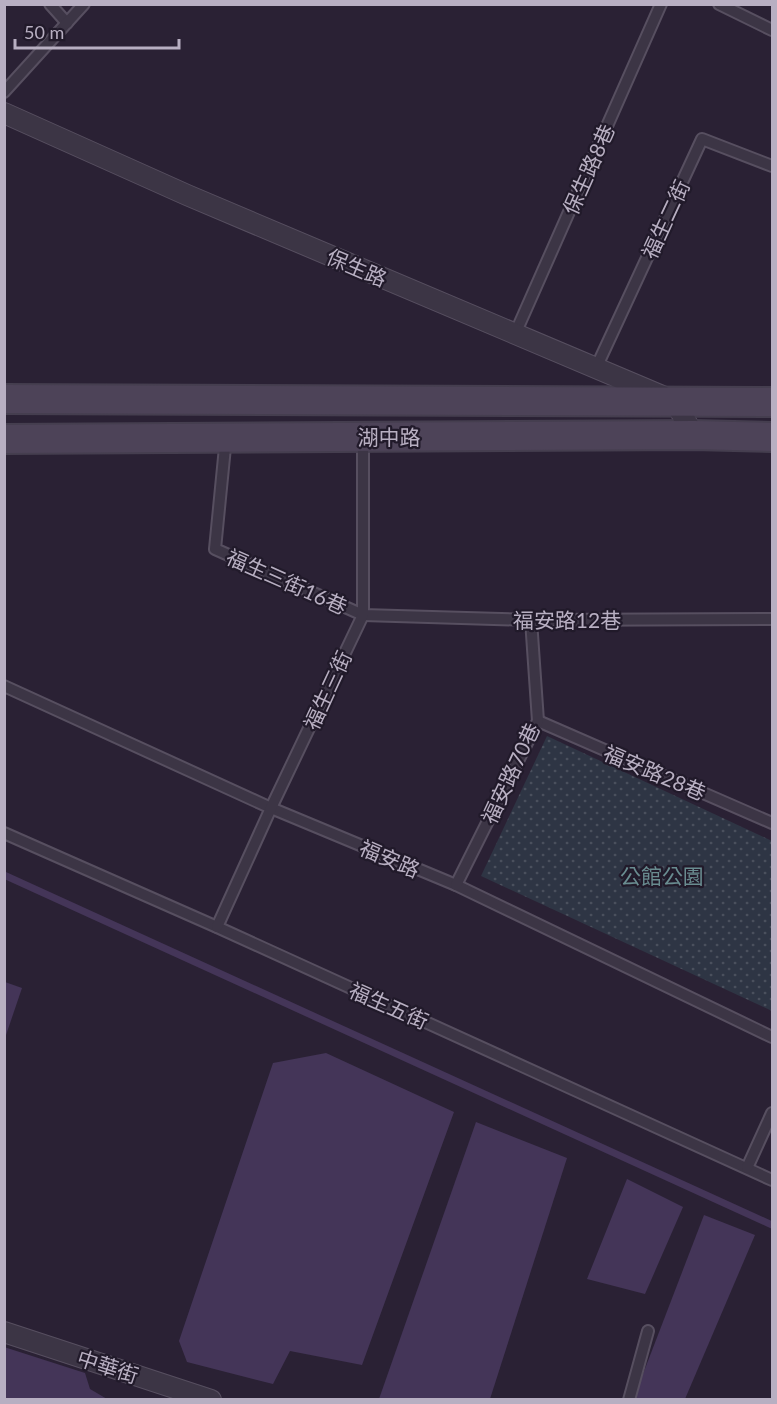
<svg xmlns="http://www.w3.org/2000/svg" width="777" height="1404" viewBox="0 0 777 1404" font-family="Lato,'Noto Sans TC',sans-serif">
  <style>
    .park { fill: url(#park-dots) }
    .water { fill: #443558 }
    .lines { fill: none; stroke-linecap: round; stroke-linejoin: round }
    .stream { stroke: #443558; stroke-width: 7 }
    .lane-casing { stroke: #574f60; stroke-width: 14 }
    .street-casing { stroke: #574f60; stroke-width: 22 }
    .secondary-casing { stroke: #453e4f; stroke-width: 32 }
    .lane { stroke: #3c3545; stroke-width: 10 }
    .street { stroke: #3c3545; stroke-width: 20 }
    .secondary { stroke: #4d4358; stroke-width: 28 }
    .labels { text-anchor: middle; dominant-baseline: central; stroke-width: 4.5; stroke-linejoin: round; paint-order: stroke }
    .street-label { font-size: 21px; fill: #b8afc2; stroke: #211a2a }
    .park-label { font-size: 21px; fill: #698c90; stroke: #211a2a }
  </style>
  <defs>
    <pattern id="park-dots" width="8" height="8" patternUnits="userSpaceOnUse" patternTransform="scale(1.5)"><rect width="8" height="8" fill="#2e3544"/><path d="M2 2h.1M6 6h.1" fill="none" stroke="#4a505d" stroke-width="1.8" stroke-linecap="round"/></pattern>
  </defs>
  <rect width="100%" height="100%" fill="#2a2134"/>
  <path class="park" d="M547 736 772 841V1011L481 876Z"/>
  <g class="water">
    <path d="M5 982 22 988 5 1038 4 982Z"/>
    <path d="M326 1053 454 1112 362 1365 290 1351 273 1384 187 1362 179 1341 273 1063Z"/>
    <path d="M476 1122 567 1158 490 1399H379Z"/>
    <path d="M627 1179 683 1207 645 1294 587 1279Z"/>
    <path d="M704 1215 755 1235 685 1399 633 1400Z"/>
    <path d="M4 1347 85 1373 90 1389 107 1399H5Z"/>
  </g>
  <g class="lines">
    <path class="stream" d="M4 875 772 1225"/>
    <g class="lane-casing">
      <g id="lane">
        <path d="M50 4 67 23"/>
        <path d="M719 4 772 30"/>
        <path d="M4 92 84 4"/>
        <path d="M515 334 661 4"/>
        <path d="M596 368 702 139 772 166"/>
        <path d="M226 437 215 549 363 615 531 620 772 619"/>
        <path d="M4 686 271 808 456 885 772 1037"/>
        <path d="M538 721 772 823"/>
        <path d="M4 833 217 927 772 1180"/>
        <path d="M456 885 538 721 531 620"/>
        <path d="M217 927 271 808 363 615V438"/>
        <path d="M747 1168 772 1113"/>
        <path d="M629 1400 648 1331"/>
      </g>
    </g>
    <g class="street-casing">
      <g id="street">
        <path d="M4 113 187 195 674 401 694 435"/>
        <path d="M4 1332 211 1400"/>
      </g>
    </g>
    <g class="secondary-casing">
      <g id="secondary">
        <path d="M4 399 772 402"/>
        <path d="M4 439 694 435 772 437"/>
      </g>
    </g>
    <use href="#lane" class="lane"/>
    <use href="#street" class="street"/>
    <use href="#secondary" class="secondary"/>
  </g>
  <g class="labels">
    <g class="street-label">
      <text transform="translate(588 169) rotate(-66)">保生路8巷</text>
      <text transform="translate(665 219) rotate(-65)">福生二街</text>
      <text transform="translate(357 267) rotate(23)">保生路</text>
      <text x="389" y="436">湖中路</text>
      <text transform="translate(287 581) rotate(24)">福生三街16巷</text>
      <text x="567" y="619">福安路12巷</text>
      <text transform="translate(327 690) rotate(-65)">福生三街</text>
      <text transform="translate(655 772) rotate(23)">福安路28巷</text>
      <text transform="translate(510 773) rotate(-65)">福安路70巷</text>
      <text transform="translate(390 858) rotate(23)">福安路</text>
      <text transform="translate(389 1005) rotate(24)">福生五街</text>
      <text transform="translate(108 1366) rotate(18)">中華街</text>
    </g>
    <g class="park-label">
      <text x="662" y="875">公館公園</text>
    </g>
  </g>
  <rect width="777" height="1404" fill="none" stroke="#b8afc2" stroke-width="12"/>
  <path d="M15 39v9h164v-9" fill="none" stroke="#b8afc2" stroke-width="3"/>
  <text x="24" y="39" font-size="18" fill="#b8afc2" stroke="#211a2a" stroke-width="4.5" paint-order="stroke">50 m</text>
</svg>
